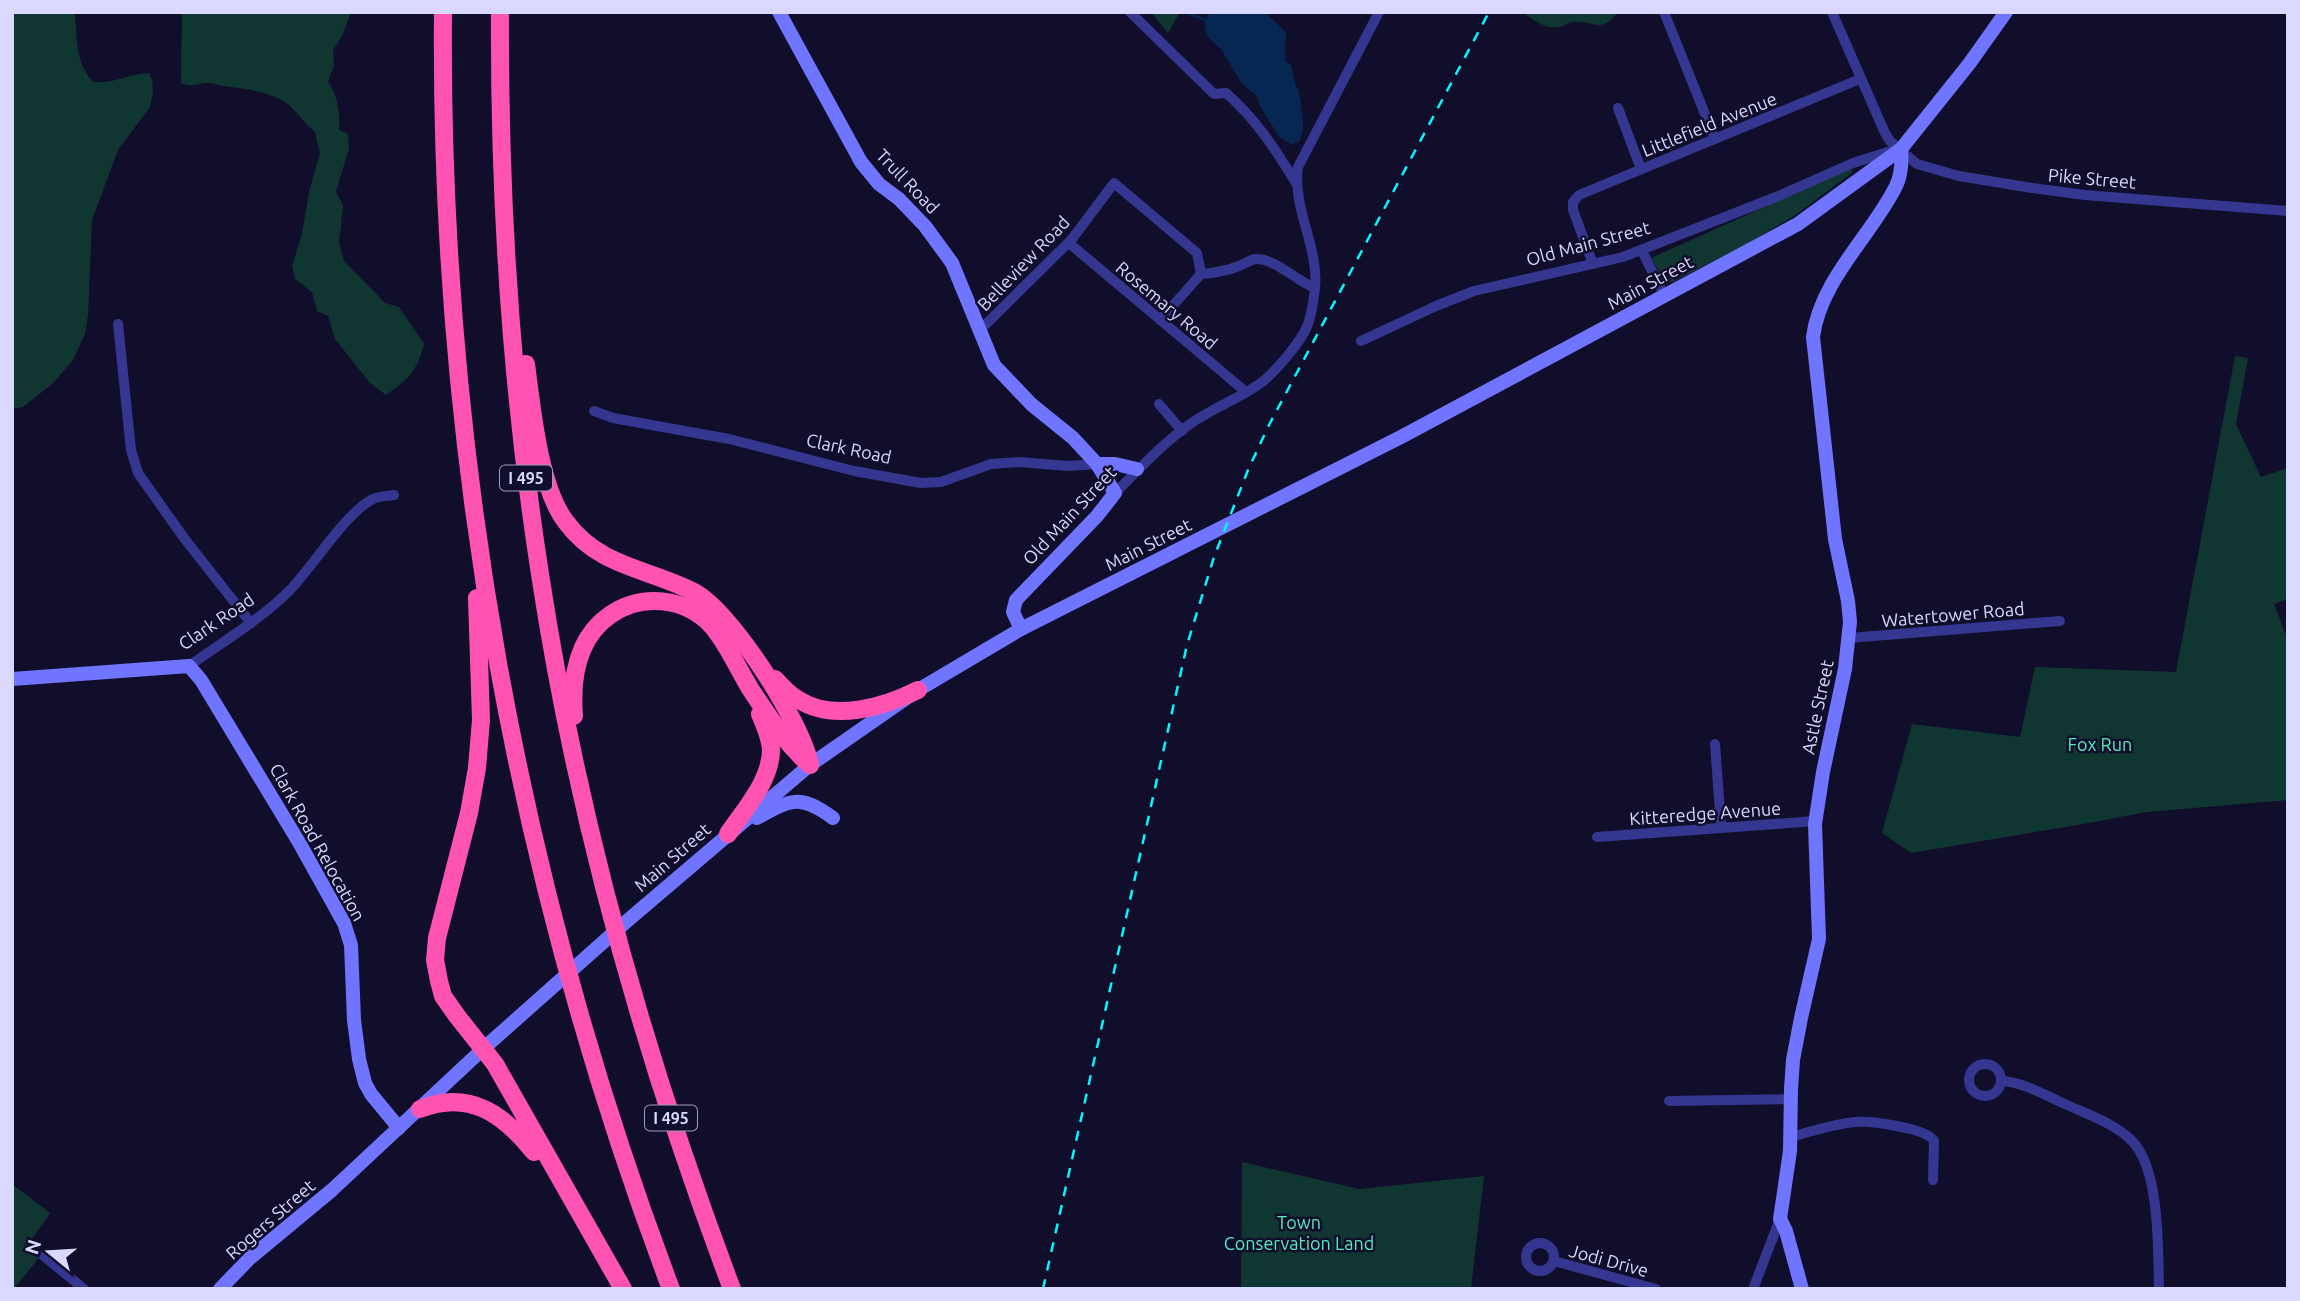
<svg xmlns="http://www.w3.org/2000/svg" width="2300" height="1301" viewBox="0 0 2300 1301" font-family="Ubuntu,sans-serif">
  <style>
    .green { fill: #103632 }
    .water { fill: #062752 }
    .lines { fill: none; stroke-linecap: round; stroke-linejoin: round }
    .stream { stroke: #062752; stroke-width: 2.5 }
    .street { stroke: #343690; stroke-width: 10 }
    .secondary { stroke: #6f75ff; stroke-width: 14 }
    .highway { stroke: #ff53b1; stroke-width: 18 }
    .rail { stroke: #04f7ff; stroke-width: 2.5; stroke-dasharray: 10 9; stroke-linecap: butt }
    .labels { text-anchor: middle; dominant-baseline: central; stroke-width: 5; stroke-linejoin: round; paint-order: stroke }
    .shield { fill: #110e2c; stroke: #9e9bc0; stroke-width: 2 }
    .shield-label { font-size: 16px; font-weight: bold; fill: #dad8ff }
    .street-label { font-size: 18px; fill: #dad8ff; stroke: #110e2c }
    .park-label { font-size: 18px; fill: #56edbd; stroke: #110e2c }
  </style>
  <rect width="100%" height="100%" fill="#110e2c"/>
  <g class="green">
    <path d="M12 12H75C77 38 75 62 93 82 113 84 129 74 149 73L152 80 153 92 150 107 118 150 92 220 88 315 85 334 73 360 53 383 23 407 12 409Z"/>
    <path d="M182 12H351L342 36 333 50 334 65 328 82C338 95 340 113 339 130L348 134 349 149 336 191 343 206 339 242 344 261 385 303 399 307 424 344C417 371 409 379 386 395L370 383 335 339 328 316 317 311 312 292 295 279 292 266 302 234 309 192 320 153 315 132C303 123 295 108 284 101 264 91 246 89 225 86 219 86 214 83 208 83 196 83 194 88 181 83Z"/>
    <path d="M1151 12H1180L1168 33Z"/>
    <path d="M1522 12H1618C1600 35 1595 20 1573 22 1568 22 1568 24 1563 26 1547 31 1535 21 1522 12Z"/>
    <path d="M1851 168 1853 172 1794 216 1745 245 1673 282 1666 283 1651 258Z"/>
    <path d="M2235 356 2248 358 2236 424 2261 477 2288 468V599L2274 604 2288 640V800L2146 812 2089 823 1911 853 1882 833 1912 724 2020 737 2035 667 2176 672Z"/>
    <path d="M1242 1162 1359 1189 1484 1176 1471 1289H1241Z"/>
    <path d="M12 1184 50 1213 28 1245 38 1259 14 1289Z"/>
  </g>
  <path class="water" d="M1209 12H1265L1286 33 1285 60 1291 65 1296 87 1299 90C1301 109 1307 125 1299 142L1291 144 1279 137 1260 106 1256 95 1242 84 1221 49 1209 38 1206 32 1205 22Z"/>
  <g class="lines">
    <path class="stream" d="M1186 12 1208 21"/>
    <g class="street">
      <path d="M1130 12 1214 94 1226 93C1255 118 1276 150 1296 183"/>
      <path d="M1664 12 1715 139"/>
      <path d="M1832 12 1885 133 1890 141 1917 164 1959 176 2032 188 2085 195 2288 211"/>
      <path d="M1618 108 1641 169"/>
      <path d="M1069 243 1246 392"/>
      <path d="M1642 251 1664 295"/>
      <path d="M1593 264 1573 210V202L1579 195 1860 79"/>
      <path d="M1201 274C1215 273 1226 271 1239 266 1244 264 1250 260 1255 259 1273 257 1298 282 1315 288"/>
      <path d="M1160 320 1201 274"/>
      <path d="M118 324 131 450 138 473 184 538 250 622"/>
      <path d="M979 331 1072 239 1114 183 1197 253 1201 274"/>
      <path d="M1361 341 1436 306 1474 291 1623 257 1776 197 1853 163 1897 149"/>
      <path d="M1159 404 1182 431"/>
      <path d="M594 411 613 418 729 439 854 471 921 483 941 482 991 464 1019 462 1068 466 1097 464"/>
      <path d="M1115 493C1140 468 1164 442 1193 422 1214 408 1237 399 1258 385 1273 375 1302 341 1308 324 1311 316 1314 296 1315 288 1319 246 1292 209 1298 167L1379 12"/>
      <path d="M1849 638 2060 621"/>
      <path d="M189 666C222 642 260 620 289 591 312 568 346 512 373 499 380 496 387 496 394 495"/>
      <path d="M1715 744 1721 826"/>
      <path d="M1597 837 1816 821"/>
      <circle cx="1985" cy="1080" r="16"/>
      <path d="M2001 1081C2024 1082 2046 1096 2067 1105 2089 1115 2116 1124 2133 1142 2160 1171 2158 1250 2159 1289"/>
      <path d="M1669 1101 1791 1099"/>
      <path d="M1791 1137C1812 1131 1833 1124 1856 1122 1871 1121 1927 1128 1934 1141L1933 1180"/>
      <circle cx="1540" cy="1257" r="14"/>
      <path d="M34 1248 84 1289"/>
      <path d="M1554 1261 1656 1289"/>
      <path d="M1753 1289 1780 1219"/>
    </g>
    <g class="secondary">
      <path d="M779 12 861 162 879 184 899 199 925 226 952 263 994 365 1031 404 1073 438 1097 464 1115 493 1097 516 1016 600 1013 612 1021 629"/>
      <path d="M1097 464H1115L1137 469"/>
      <path d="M12 679 189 666 201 680 300 844 344 923 351 945 354 1020 359 1059 365 1083 371 1094 399 1128"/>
      <path d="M757 818C791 799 800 794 833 818"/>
      <path d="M220 1289 250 1258 332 1190 484 1048 627 921 810 765 918 690 1021 629 1401 437 1798 224 1901 149 1969 64 2006 12"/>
      <path d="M1802 1289 1786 1231 1780 1219 1790 1151 1791 1089 1793 1060 1801 1018 1819 939 1815 824 1823 772 1845 669 1850 622 1848 601 1835 539 1813 337C1820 280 1872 235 1896 186 1902 174 1902 161 1901 149"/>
    </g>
    <g class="highway">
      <path d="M443 12C439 448 517 882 671 1289"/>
      <path d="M500 12C499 200 511 388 540 574 577 818 645 1059 732 1289"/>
      <path d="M526 364C532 409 539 487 566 522 600 568 648 568 694 592 732 612 802 723 810 765"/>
      <path d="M477 598 481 720 477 768 469 813 437 938 435 960 439 981 443 996 457 1016 495 1064 623 1289"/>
      <path d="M775 679C782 686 789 695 799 700 834 722 884 707 918 690"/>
      <path d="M574 716C571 679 577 638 610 615 641 593 685 597 712 626 728 645 738 669 751 690 769 717 786 744 810 765"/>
      <path d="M728 834C744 810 770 782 771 751 771 739 765 726 760 714"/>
      <path d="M420 1109C470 1089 504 1115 534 1152"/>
    </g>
    <path class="rail" d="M1043 1289 1187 645 1214 557 1248 470 1269 425 1489 12"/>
  </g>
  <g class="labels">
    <g class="shield">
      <rect x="500" y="465.5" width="52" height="25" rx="5"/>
      <rect x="645" y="1105.5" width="52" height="25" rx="5"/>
    </g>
    <g class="shield-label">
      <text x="526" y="478">I 495</text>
      <text x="671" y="1118">I 495</text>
    </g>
    <g class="street-label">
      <text transform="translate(1709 124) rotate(-22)">Littlefield Avenue</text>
      <text transform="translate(2092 178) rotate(5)">Pike Street</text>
      <text transform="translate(908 181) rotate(46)">Trull Road</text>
      <text transform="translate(1588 243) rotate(-15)">Old Main Street</text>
      <text transform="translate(1023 263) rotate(-46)">Belleview Road</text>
      <text transform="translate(1650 282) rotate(-28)">Main Street</text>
      <text transform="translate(1167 305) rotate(40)">Rosemary Road</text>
      <text transform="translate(849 448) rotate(12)">Clark Road</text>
      <text transform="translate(1069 515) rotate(-47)">Old Main Street</text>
      <text transform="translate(1148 544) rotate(-27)">Main Street</text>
      <text transform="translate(1953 614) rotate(-5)">Watertower Road</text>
      <text transform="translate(216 621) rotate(-34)">Clark Road</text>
      <text transform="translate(1817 707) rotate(-78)">Astle Street</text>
      <text transform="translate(1705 813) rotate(-4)">Kitteredge Avenue</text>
      <text transform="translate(318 842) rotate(61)">Clark Road Relocation</text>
      <text transform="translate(672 857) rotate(-41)">Main Street</text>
      <text transform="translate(270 1219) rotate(-41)">Rogers Street</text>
      <text transform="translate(1609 1260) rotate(15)">Jodi Drive</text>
    </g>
    <g class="park-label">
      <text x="2100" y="744">Fox Run</text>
      <text x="1299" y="1222">Town<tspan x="1299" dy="21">Conservation Land</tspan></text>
    </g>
  </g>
  <rect width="2300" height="1301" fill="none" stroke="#dad8ff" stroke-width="28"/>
  <g transform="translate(49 1252) rotate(288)" stroke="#110e2c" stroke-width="5" paint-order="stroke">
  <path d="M0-5L12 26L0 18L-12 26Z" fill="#dad8ff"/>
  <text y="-10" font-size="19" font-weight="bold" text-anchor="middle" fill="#dad8ff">N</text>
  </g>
</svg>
